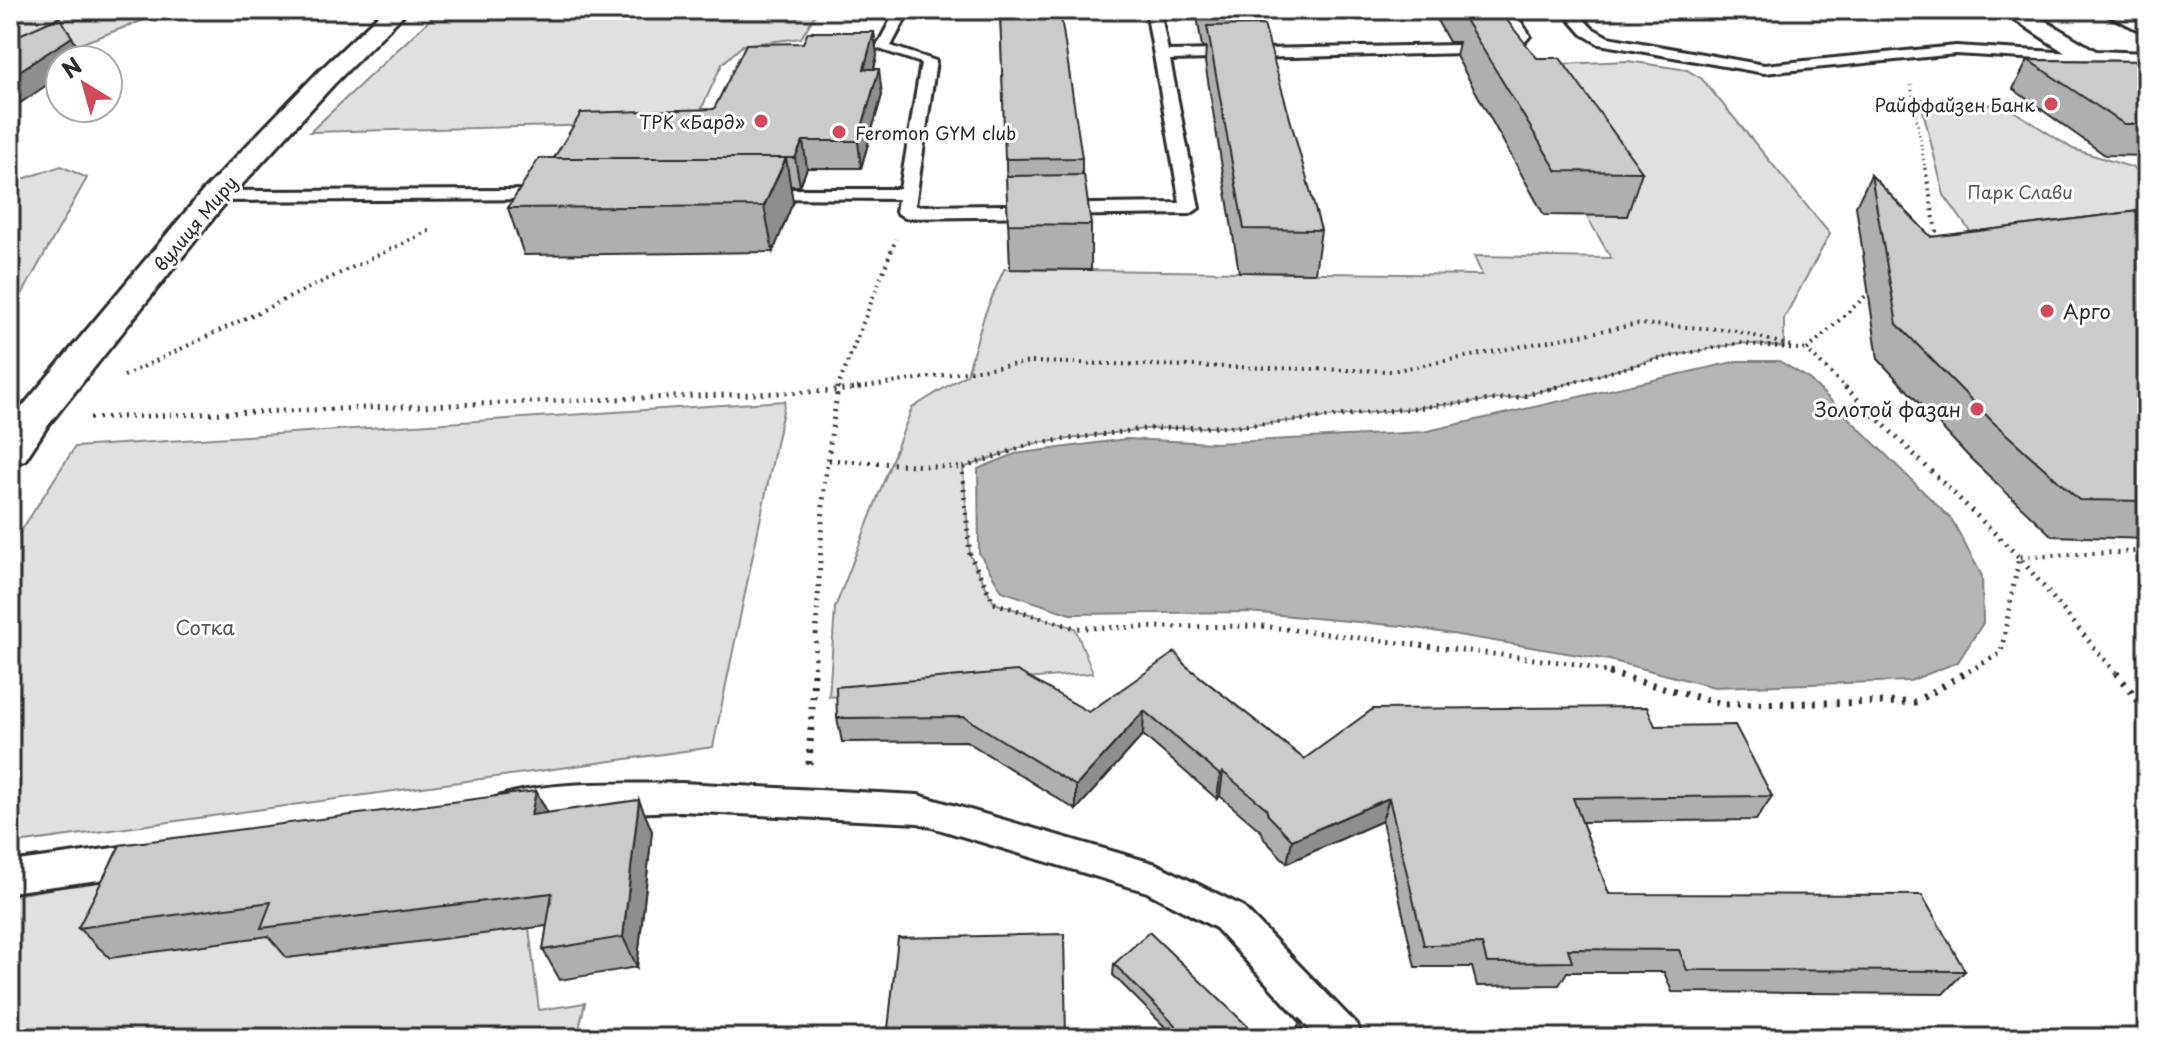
<svg xmlns="http://www.w3.org/2000/svg" width="2157" height="1048" viewBox="0 0 2157 1048" font-family="'Playpen Sans',sans-serif">
  <style>
    .green { fill: #e0e0e0; stroke: #868686; stroke-width: 2 }
    .water { fill: #b6b6b6; stroke: #7e7e7e; stroke-width: 2 }
    .lines { fill: none; stroke-linecap: round; stroke-linejoin: round }
    .lane-casing { stroke: #2b2b2b; stroke-width: 6 }
    .street-casing { stroke: #2b2b2b; stroke-width: 6 }
    .primary-casing { stroke: #2b2b2b; stroke-width: 6 }
    .path-far3 { stroke: #2b2b2b; stroke-width: 3; stroke-dasharray: 1 4; stroke-linecap: butt }
    .path-far2 { stroke: #2b2b2b; stroke-width: 4; stroke-dasharray: 2 5; stroke-linecap: butt }
    .path-far1 { stroke: #2b2b2b; stroke-width: 5; stroke-dasharray: 2 6; stroke-linecap: butt }
    .path { stroke: #2b2b2b; stroke-width: 7; stroke-dasharray: 3 8; stroke-linecap: butt }
    .lane { fill: #fff; fill-rule: evenodd }
    .street { fill: #fff; fill-rule: evenodd }
    .primary { fill: #fff; fill-rule: evenodd }
    .wall { fill: #afafaf; stroke: #2b2b2b; stroke-width: 2 }
    .shaded-wall { fill: #8e8e8e; stroke: #2b2b2b; stroke-width: 2 }
    .building { fill: #cbcbcb; stroke: #2b2b2b; stroke-width: 2 }
    .poi-dot { fill: #d1495b; stroke: #fff; stroke-width: 3 }
    .labels { text-anchor: middle; dominant-baseline: central; stroke-width: 6; stroke-linejoin: round; paint-order: stroke }
    .far-poi-label { font-size: 18px; fill: #2b2b2b; stroke: #fff; text-anchor: end }
    .far-park-label { font-size: 18px; fill: #585858; stroke: #fff }
    .far-street-label { font-size: 18px; fill: #2b2b2b; stroke: #fff }
    .poi-label { font-size: 20px; fill: #2b2b2b; stroke: #fff; text-anchor: start }
    .park-label { font-size: 20px; fill: #585858; stroke: #fff }
  </style>
  <rect width="100%" height="100%" fill="#fff"/>
  <filter id="ink" filterUnits="userSpaceOnUse"><feTurbulence type="fractalNoise" baseFrequency=".0125" numOctaves="2"/><feDisplacementMap in="SourceGraphic" scale="16" xChannelSelector="R" yChannelSelector="G"/><feConvolveMatrix kernelMatrix="1 2 1 2 8 2 1 2 1" color-interpolation-filters="sRGB"/></filter>
  <g filter="url(#ink)">
    <g class="green">
      <path d="M10 10H171L10 70Z"/>
      <path d="M440 10H818L801 38 743 45 722 64 695 123 310 132Z"/>
      <path d="M1628 61 1687 70 1702 79 1830 234 1784 318V347L1740 343 1656 359 1520 397 1243 426 1144 429 1031 444 963 468 970 555 994 603 1075 628 1093 673 829 697 835 608 912 408 967 374 984 316 1004 269 1482 275 1474 256 1611 258 1586 215H1626L1540 65Z"/>
      <path d="M1920 99 2006 106 2073 149 2147 172V250L1990 259 1944 195Z"/>
      <path d="M61 166 87 178 15 307 10 309V180L23 179Z"/>
      <path d="M785 401 713 747 10 844V548L75 447Z"/>
      <path d="M151 871 297 932 529 928 539 1010 585 1003 577 1038H10V896Z"/>
    </g>
    <path class="water" d="M1738 361H1779L1808 378 1952 520 1982 576 1983 623 1958 662 1910 681 1714 687 1609 660 1403 626 1248 612 1070 614 1002 591 979 553 978 469 1015 454 1126 439 1216 443 1423 432Z"/>
    <g class="lines">
      <g class="lane-casing">
        <g id="lane">
          <path d="M896 10H910L891 46 936 61 915 206 1180 203 1146 10H1160L1168 51 1508 44 1516 36 1499 10H1513L1530 36 1517 51 1512 52 1170 60 1199 208 1190 214 905 218 896 212 898 199 753 198 750 194 753 190 759 189H900L921 63 876 48Z"/>
          <path d="M1561 10H1575L1592 28 1608 37 1764 65 1956 46 2090 54 2097 58 2090 62 1956 54 1764 73 1599 44 1582 34Z"/>
          <path d="M552 190 561 195 558 199 215 201 206 196 215 191Z"/>
          <path d="M681 783 918 795 1156 864 1242 906 1357 1025 1362 1038H1317L1216 928 1147 892 918 823 681 811 549 816 507 822 495 818 491 808 495 798C549 779 624 785 681 783Z"/>
          <path d="M143 844 155 848 160 859 155 870 143 874 10 892V862Z"/>
        </g>
      </g>
      <g class="street-casing">
        <g id="street">
          <path d="M384 10H408L334 84 226 202 46 428 25 460 10 464V422L18 412 204 190 316 74Z"/>
          <path d="M2000 10H2027L2096 51 2147 53V69L2081 63Z"/>
        </g>
      </g>
      <g class="primary-casing">
        <path id="primary" d="M2105 10H2133L2147 17V34L2108 15Z"/>
      </g>
      <path class="path-far3" d="M1911 85 1925 169"/>
      <g class="path-far2">
        <path d="M1925 241 1936 231 1925 167"/>
        <path d="M124 376 433 229"/>
        <path d="M837 389 896 239"/>
        <path d="M852 389 1030 362 1392 371 1638 324 1733 330 1791 346"/>
        <path d="M1550 389 1657 359 1740 343 1807 350"/>
        <path d="M1847 389 1807 350 1871 291"/>
      </g>
      <g class="path-far1">
        <path d="M1557 387 1520 397 1243 426 1144 429 1031 444 962 468 970 555 994 603 1075 628 1262 626 1576 664 1617 675"/>
        <path d="M1845 387 2019 557 2117 675"/>
        <path d="M90 418 836 391 865 387"/>
        <path d="M829 460 962 468"/>
        <path d="M814 675 824 486 838 387"/>
        <path d="M1962 675 2001 653 2019 557 2147 551"/>
      </g>
      <g class="path">
        <path d="M1609 673 1722 704 1915 702 1966 673"/>
        <path d="M2116 673 2147 711"/>
        <path d="M809 764 814 673"/>
      </g>
      <use href="#lane" class="lane"/>
      <use href="#street" class="street"/>
      <use href="#primary" class="primary"/>
    </g>
    <g class="wall">
      <path d="M156 10H272L262 16 157 11Z"/>
      <path d="M1000 10 1082 158V175L1091 225V270L1010 269Z"/>
      <path d="M1196 10H1260L1258 25 1321 230 1315 273 1239 272 1205 62 1206 47H1202Z"/>
      <path d="M1435 10H1493L1491 18 1537 58 1642 172 1627 216 1544 215 1456 56 1459 42H1449L1434 15Z"/>
      <path d="M874 32 877 56 874 69 882 95 861 168H807L800 186H790L793 202 773 252 524 255 508 208 554 158 714 109 803 43Z"/>
      <path d="M2028 60 2147 61V156L2105 155 2013 89Z"/>
      <path d="M1871 175 1931 237 2147 210V539L2052 536 1970 458 1878 359 1856 206Z"/>
      <path d="M1185 665 1304 759 1655 726 1772 796 1756 820 1582 822 1609 894 1965 971 1943 994 1672 992 1664 972H1567L1559 985 1477 986 1472 967H1415L1382 821 1287 863 1264 839 1262 832 1220 796 1217 799 1143 735 1076 810 966 741 842 742 837 718 1089 712Z"/>
      <path d="M536 791 548 813 652 831 637 967 560 980 543 950 547 926 287 958 268 936 110 958 78 928Z"/>
      <path d="M1114 964 1260 1038H1176L1113 975Z"/>
      <path d="M1300 1019 1313 1038H1295Z"/>
    </g>
    <g class="shaded-wall">
      <path d="M259 10H272L262 16Z"/>
      <path d="M874 32 877 56 867 95 864 69Z"/>
      <path d="M72 37 84 60H60V76L10 110V77Z"/>
      <path d="M879 69 882 95 861 168 858 141Z"/>
      <path d="M803 141 807 168 800 186 795 158Z"/>
      <path d="M786 158 793 202 773 252 764 206Z"/>
      <path d="M1144 711 1143 735 1076 810V786Z"/>
      <path d="M1223 772 1220 796 1217 799 1220 775Z"/>
      <path d="M536 791 552 822 531 815Z"/>
      <path d="M1389 798 1382 821 1287 863 1292 840Z"/>
      <path d="M639 800 652 831 637 967 623 937Z"/>
    </g>
    <g class="building">
      <path d="M1000 10H1060L1082 158 1005 159Z"/>
      <path d="M60 17 72 37 10 77V39Z"/>
      <path d="M1464 18H1505L1537 58H1560L1642 172 1557 171Z"/>
      <path d="M1264 25 1321 230 1244 229 1207 26Z"/>
      <path d="M808 32H874L864 69H879L858 141H803L795 158H554L581 113 714 109 746 44 803 43Z"/>
      <path d="M2028 60 2147 61V124H2124Z"/>
      <path d="M539 158H786L764 206 508 208Z"/>
      <path d="M1084 175 1091 225 1008 224 1006 176Z"/>
      <path d="M1871 175 1931 237 2147 210V501L2079 500 1993 422 1897 324Z"/>
      <path d="M1175 652 1185 665 1304 759 1373 709 1647 707 1655 726 1735 725 1772 796 1573 798 1609 894 1922 895 1965 971 1687 970 1679 950 1568 949 1572 962 1487 963 1482 944 1424 945 1389 798 1292 840 1268 815 1266 808 1223 772 1220 775 1144 711 1076 786 964 717 837 718 836 687 1017 671 1089 712Z"/>
      <path d="M536 791 531 815 639 800 623 937 543 950 552 893 261 928 271 902 78 928 120 845Z"/>
      <path d="M1149 932 1260 1038H1188L1114 964Z"/>
      <path d="M1064 934 1066 1038H887L898 938Z"/>
      <path d="M1300 1019 1313 1038H1304Z"/>
    </g>
  </g>
  <g class="poi-dot">
    <circle cx="2051" cy="104" r="8"/>
    <circle cx="761" cy="121" r="8"/>
    <circle cx="839" cy="132" r="8"/>
    <circle cx="2047" cy="311" r="8"/>
    <circle cx="1977" cy="409" r="8"/>
  </g>
  <g class="labels">
    <g class="far-poi-label">
      <text x="2035" y="104">Райффайзен Банк</text>
      <text x="745" y="121">ТРК «Бард»</text>
      <text x="855" y="132" text-anchor="start">Feromon GYM club</text>
    </g>
    <g class="far-park-label">
      <text x="2020" y="191">Парк Слави</text>
    </g>
    <g class="far-street-label">
      <text transform="translate(195 223) rotate(-50)">вулиця Миру</text>
    </g>
    <g class="poi-label">
      <text x="2063" y="311">Арго</text>
      <text x="1961" y="409" text-anchor="end">Золотой фазан</text>
    </g>
    <g class="park-label">
      <text x="205" y="627">Сотка</text>
    </g>
  </g>
  <rect width="2157" height="1048" fill="none" stroke="#fff" stroke-width="40"/>
  <rect x="20" y="20" width="2117" height="1008" fill="none" stroke="#2b2b2b" stroke-width="3" filter="url(#ink)"/>
  <g transform="translate(84 84) rotate(323)"><circle r="38" fill="#ffffff" stroke="#aaaaaa" stroke-width="2"/>
  <path d="M0-6L14 30L0 20L-14 30Z" fill="#d1495b"/>
  <text y="-12" font-size="22" font-weight="bold" text-anchor="middle" fill="#2b2b2b">N</text>
  </g>
</svg>
